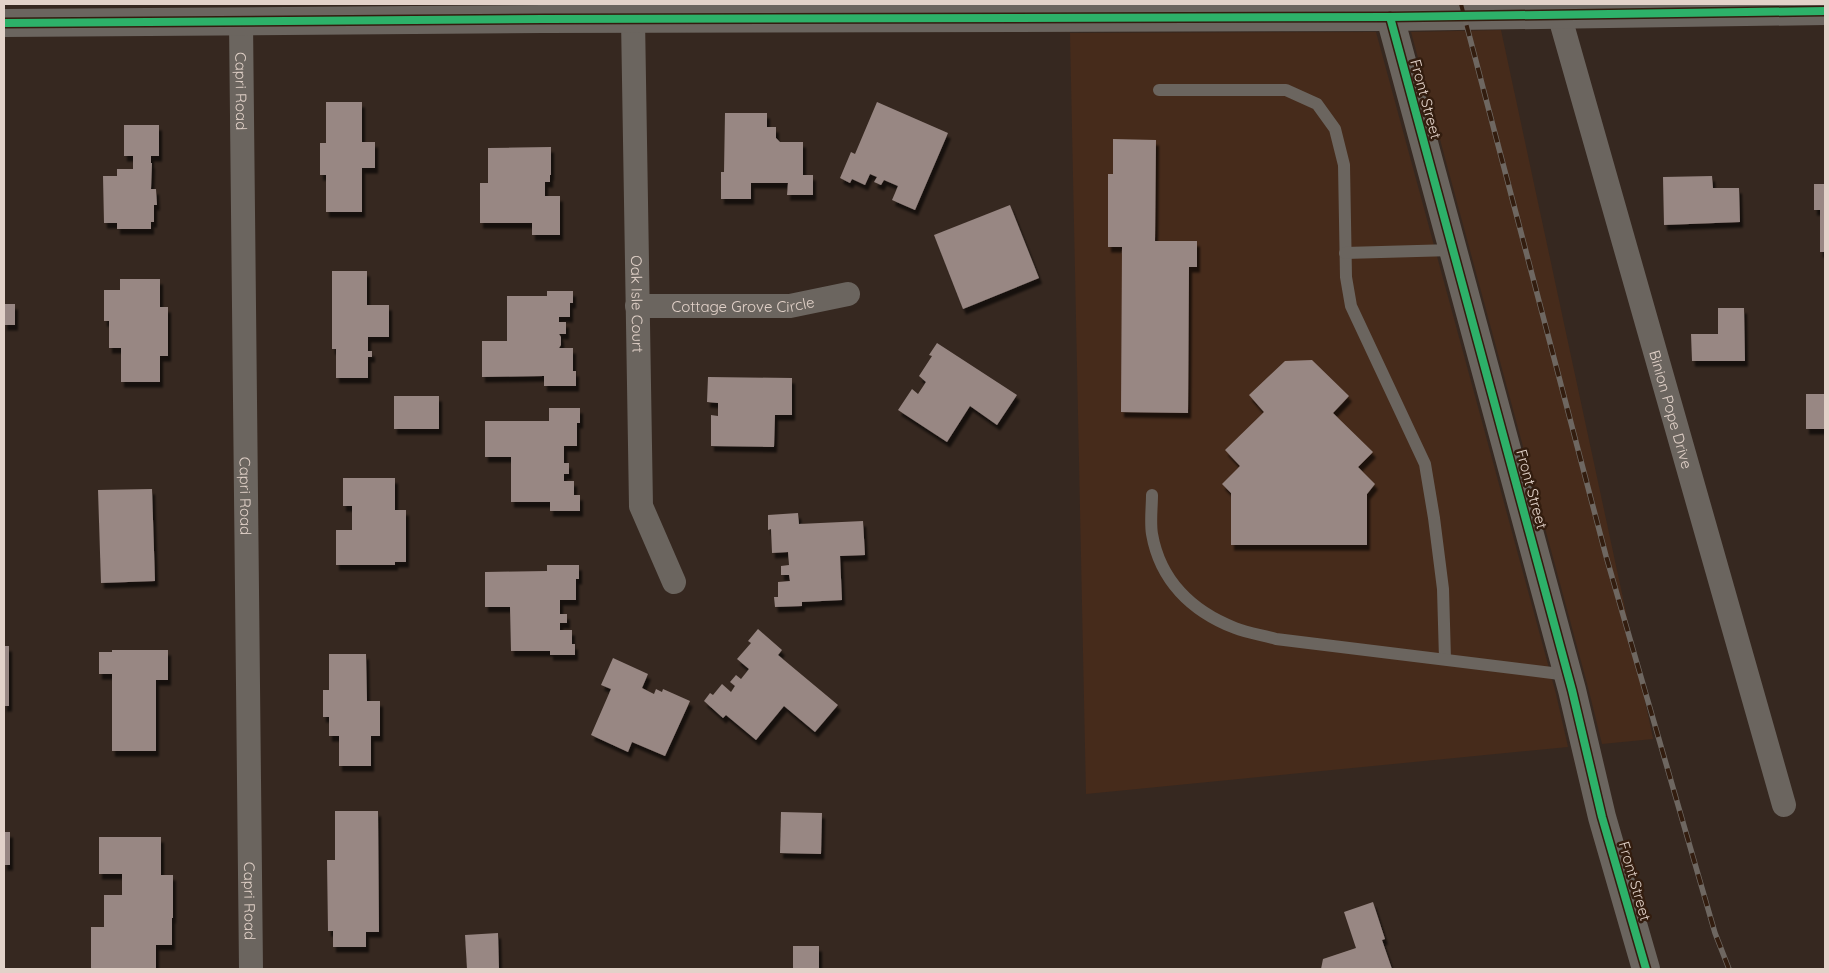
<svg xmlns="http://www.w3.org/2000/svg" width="1829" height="973" viewBox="0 0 1829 973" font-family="Quicksand,sans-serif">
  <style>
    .built { fill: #462b1b }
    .building { fill: #988783; filter: url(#shadow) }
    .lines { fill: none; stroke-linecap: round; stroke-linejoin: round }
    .service { stroke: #6b655f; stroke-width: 12 }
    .minor { stroke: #6b655f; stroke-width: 24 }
    .tertiary { stroke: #6b655f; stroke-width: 28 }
    .rail-casing { stroke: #6e6761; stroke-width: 5.5 }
    .rail { stroke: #331d0f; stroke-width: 4; stroke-dasharray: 11; stroke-linecap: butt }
    .cycleway-casing { stroke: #331d0f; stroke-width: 11 }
    .cycleway { stroke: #2db169; stroke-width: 8 }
    .labels { text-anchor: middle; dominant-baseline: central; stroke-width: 5; stroke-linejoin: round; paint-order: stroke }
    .street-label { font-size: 15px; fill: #e2d2c9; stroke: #331d0f }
  </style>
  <defs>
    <filter id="shadow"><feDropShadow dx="3" dy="5.5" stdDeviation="1" flood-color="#0009"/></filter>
  </defs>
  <rect width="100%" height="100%" fill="#362820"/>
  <g class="built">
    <path d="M1501 30 1653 738V739L1602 744 1588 687 1411 32Z"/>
    <path d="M1376 32 1556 694 1568 747 1086 794 1070 33Z"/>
  </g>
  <g class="building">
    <path d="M326 102H362V142H375V168H362V212H326V175H320V143H326Z"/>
    <path d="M877 102 948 133 915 210 892 200 898 186 884 180 881 185 874 182 877 177 870 174 865 185 852 179 850 183 840 178 851 152 855 154Z"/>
    <path d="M725 113H767V127H776V138L780 142H803V175H813V195H787L788 183H751V199H721V172H724Z"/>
    <path d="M124 125H159V156H151V163H152L151 189H156L157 205H154V222H151V229H117V223H104L103 176H117V169H133V156H124Z"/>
    <path d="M1113 139 1156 140 1155 241H1197V267H1189L1188 413 1121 412 1122 247H1108V174H1113Z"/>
    <path d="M551 147V175H550V182H545V196H560V235H532V223H480V183H488V148Z"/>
    <path d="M1712 176 1713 188H1739L1740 222 1664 225 1663 177Z"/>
    <path d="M1814 184H1825V252H1820V210H1814Z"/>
    <path d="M1010 205 1039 278 963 309 934 235Z"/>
    <path d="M332 271H367V305H389V337H368V351H372V357H368V378H336V349H332Z"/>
    <path d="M120 279H160V307H168V356H160V382H121V348H109V321H104V290H120Z"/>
    <path d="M547 291H573V303H570V317H559V322H566V334H559L561 337V345L559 348H573V371H576V386H544V376L482 377V341H507V296H547Z"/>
    <rect x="4" y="304" width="11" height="21"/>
    <path d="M1718 308H1744L1745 361H1692L1691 334H1718Z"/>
    <path d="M937 343 1017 395 997 425 970 406 947 442 898 410 912 389 918 394 926 382 919 376 932 356 929 355Z"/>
    <path d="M1312 360 1349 396 1333 413 1373 452 1358 467 1375 484 1367 494V545H1231V493L1222 484 1240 466 1225 450 1264 412 1249 395 1285 361Z"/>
    <path d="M708 377 792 378V415H775L774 447 711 446V415L718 416V403L707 402Z"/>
    <rect x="1806" y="394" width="19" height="35"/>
    <rect x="394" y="396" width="45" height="33"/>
    <path d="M549 408H580V423H577V446H564V463H569V474H564V481H574V495H580V511H550V502H511V457H485V421H549Z"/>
    <path d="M343 478H395V510H406V562H395V565H336V530H352V506H343Z"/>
    <path d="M152 489 155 581 101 583 98 490Z"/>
    <path d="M798 513 799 524 863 521 865 555 840 556 842 600 802 602V606L775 607 774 597H778V582L790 581 789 575H781V566L789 565 788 552 772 553 771 529 768 530V515Z"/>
    <path d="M547 565H579V579H576V600H560V614H567V623H560V630H572V644H575V655H550V651H511L510 607H485V572L547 571Z"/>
    <path d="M758 629 782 650 778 655 838 705 815 732 784 706 756 740 726 715 723 718 704 701 710 693 713 695 722 684 731 692 735 686 730 682 736 675 741 679 749 669 737 659 751 643 748 641Z"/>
    <rect x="4" y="646" width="5" height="60"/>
    <path d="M112 650H168V680H156V751H112V674H99V652H112Z"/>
    <path d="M329 654H366L367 701H380V736H371V766H339V736H329V717H323V690H329Z"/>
    <path d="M613 658 648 674 642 688 654 694 656 689 662 692 663 689 690 701 665 756 632 742 628 752 591 735 611 689 601 685Z"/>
    <path d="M335 811H378L379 932H366V947H333V931H328L327 860H335Z"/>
    <path d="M781 812 822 813 821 854 780 853Z"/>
    <rect x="4" y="832" width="6" height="33"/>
    <path d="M99 837H161V875H173V918H172V945H156V969H91V927H104V895H122V874H99Z"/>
    <path d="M1373 902 1385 939 1382 940 1392 969H1321L1323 959 1356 948 1344 912Z"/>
    <path d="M498 933 499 969H467L465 935Z"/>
    <rect x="793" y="946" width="26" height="23"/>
  </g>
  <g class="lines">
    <g class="service">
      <path d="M1159 90H1286L1317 104 1335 129 1344 165 1346 277 1351 306 1425 464 1434 518 1443 589 1445 659"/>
      <path d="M1345 253 1453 250"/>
      <path d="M1152 495C1152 507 1150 522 1152 534 1160 580 1191 611 1235 628 1248 633 1262 635 1276 639L1568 675"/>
    </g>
    <g class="minor">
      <path id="s1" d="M1559 14 1784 805"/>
      <path id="s2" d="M633 19 641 506 674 582"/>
      <path id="s3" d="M241 22 251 969"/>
      <path id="s4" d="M637 306H790L848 294"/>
    </g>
    <g class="tertiary">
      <path d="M1390 17 1572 690 1602 817 1646 969"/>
      <path d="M4 23 543 19 1390 17 1825 11"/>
    </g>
    <g class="rail-casing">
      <path id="rail" d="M1461 4 1606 556 1715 933 1729 969"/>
    </g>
    <use href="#rail" class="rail"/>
    <g class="cycleway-casing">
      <g id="cycleway">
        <path d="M1390 17 1572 690 1602 817 1646 969"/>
        <path d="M4 23 543 19 1390 17 1825 11"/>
      </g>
    </g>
    <use href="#cycleway" class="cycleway"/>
  </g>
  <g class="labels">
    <g class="street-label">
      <text stroke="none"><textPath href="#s3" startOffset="69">Capri Road</textPath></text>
      <text transform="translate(1426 99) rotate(75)">Front Street</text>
      <text stroke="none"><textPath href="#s4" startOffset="106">Cottage Grove Circle</textPath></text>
      <text stroke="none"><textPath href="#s2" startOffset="285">Oak Isle Court</textPath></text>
      <text stroke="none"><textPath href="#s1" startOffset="411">Binion Pope Drive</textPath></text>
      <text transform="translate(1532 489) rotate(75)">Front Street</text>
      <text stroke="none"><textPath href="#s3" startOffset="474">Capri Road</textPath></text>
      <text transform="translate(1635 881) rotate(74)">Front Street</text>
      <text stroke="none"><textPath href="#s3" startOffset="879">Capri Road</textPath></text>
    </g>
  </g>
  <rect width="1829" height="973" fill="none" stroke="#e2d2c9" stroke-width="10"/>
</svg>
